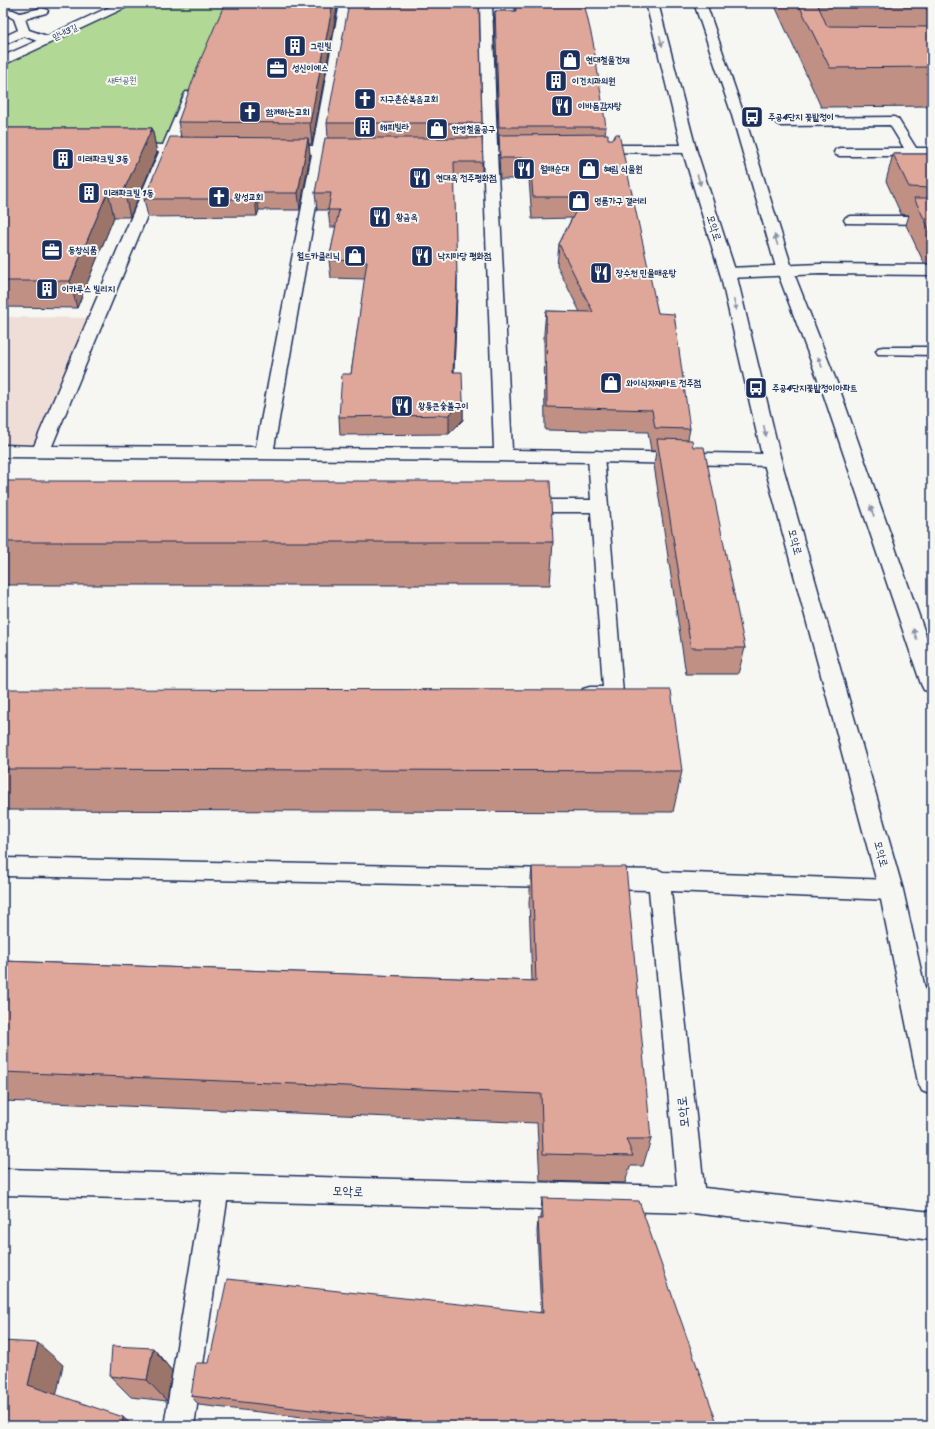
<svg xmlns="http://www.w3.org/2000/svg" width="935" height="1429" viewBox="0 0 935 1429" font-family="Sriracha,'Poor Story',sans-serif">
  <style>
    .built { fill: #efded7 }
    .green { fill: #b1d894; stroke: #668479 }
    .lines { fill: none; stroke-linecap: round; stroke-linejoin: round }
    .lane-casing { stroke: #1b2f5e; stroke-width: 3 }
    .street-casing { stroke: #1b2f5e; stroke-width: 3 }
    .secondary-casing { stroke: #1b2f5e; stroke-width: 3 }
    .lane { fill: #f6f6f2; fill-rule: evenodd }
    .street { fill: #f6f6f2; fill-rule: evenodd }
    .secondary { fill: #f6f6f2; fill-rule: evenodd }
    .wall { fill: #c09084; stroke: #1b2f5e }
    .shaded-wall { fill: #9c756b; stroke: #1b2f5e }
    .building { fill: #dfa799; stroke: #1b2f5e }
    .oneway { fill: #8892a8 }
    .labels { text-anchor: middle; dominant-baseline: central; stroke-width: 4; stroke-linejoin: round; paint-order: stroke }
    .far-street-label { font-size: 9px; fill: #1b2f5e; stroke: #f6f6f2 }
    .far-poi-label { font-size: 9px; font-weight: bold; fill: #1b2f5e; stroke: #f6f6f2; text-anchor: start }
    .far-park-label { font-size: 9px; fill: #40596c; stroke: #f6f6f2 }
    .street-label { font-size: 11px; fill: #1b2f5e; stroke: #f6f6f2 }
    .near-street-label { font-size: 13px; fill: #1b2f5e; stroke: #f6f6f2 }
  </style>
  <rect width="100%" height="100%" fill="#f6f6f2"/>
  <filter id="ink" filterUnits="userSpaceOnUse"><feTurbulence type="fractalNoise" baseFrequency=".025" numOctaves="2"/><feDisplacementMap in="SourceGraphic" scale="8" xChannelSelector="R" yChannelSelector="G"/><feConvolveMatrix kernelMatrix="1 2 1 2 8 2 1 2 1" color-interpolation-filters="sRGB"/></filter>
  <g filter="url(#ink)">
    <path class="built" d="M3 317 97 318 41 451H3Z"/>
    <path class="green" d="M127 3H228L168 148 3 147V61Z"/>
    <g class="lines">
      <g class="lane-casing">
        <g id="lane">
          <path d="M894 117 898 119 916 148H932V156H840L836 155 834 152 836 149 840 148H904L890 125 781 126 777 124 775 122 777 120 781 118Z"/>
          <path d="M851 216H932V224L846 223 844 220 846 217Z"/>
          <path d="M883 347H932V355L878 354 876 351 878 348Z"/>
          <path d="M596 451 602 452 604 456 623 694 620 699C609 703 594 703 583 699L580 694 583 689 590 687H603L591 512H525L519 510 516 506 519 502 525 500H591L588 456 590 452Z"/>
          <path d="M3 858 559 869 567 871 570 878 567 885 559 887 3 876Z"/>
          <path d="M599 869 659 870 663 872 891 880 899 883 902 890 899 897 891 900 671 891 704 1188 932 1212V1240L692 1213 227 1201 194 1426H164L201 1200 3 1195V1169L677 1186 649 890 599 889 591 886 588 879 591 872Z"/>
        </g>
      </g>
      <g class="street-casing">
        <g id="street">
          <path d="M118 3H133L131 5 3 65V56L37 41 24 36 3 45V37L18 30 14 19 7 15H3V9L13 10 20 13 42 8 46 9 48 11 46 13 25 19 29 30 47 36Z"/>
          <path d="M340 3H352L327 146 357 147 359 150 357 153 325 154 274 448 494 449 483 154H452L447 153 445 150 447 147 452 146H483L480 3H492L497 146H528L533 147 535 150 533 153 528 154H497L512 450 772 454 778 456 781 460 778 464 772 466 596 462 3 457V445L34 446 159 152H126L121 151 119 148 121 145 126 144 163 145 184 95 186 92H194L196 95 176 145 201 146 203 149 201 152 173 153 52 446 256 447 312 154H280L275 153 273 150 275 147 280 146H313Z"/>
          <path d="M592 145H689L694 146 696 149 694 152 689 153 587 152 585 149 587 146Z"/>
          <path d="M820 264 932 265V275L820 274 728 278 723 276 720 273 723 270 728 268Z"/>
        </g>
      </g>
      <g class="secondary-casing">
        <g id="secondary">
          <path d="M646 3H658L696 149 736 273 781 460 903 890 932 1020V1095L922 1091 918 1082 879 890 763 460 720 273 682 149Z"/>
          <path d="M694 3H706L743 112 793 271 841 393 932 653V692L924 690 921 684 823 393 777 271 731 112Z"/>
        </g>
      </g>
      <use href="#lane" class="lane"/>
      <use href="#street" class="street"/>
      <use href="#secondary" class="secondary"/>
    </g>
    <g class="wall">
      <path d="M225 3H338L312 144H309L310 155 300 210H259L257 216 148 217 144 199 181 137 178 122Z"/>
      <path d="M515 3 606 127 605 134 608 139 658 313 690 429 688 439 693 447 745 648 738 674H686L654 465 656 451H651L648 432 545 430 544 333 546 311 580 312 557 266 559 244 572 218 532 219 529 179H500L494 26 495 11H515Z"/>
      <path d="M776 3H927L932 11V106L821 107 775 6Z"/>
      <path d="M440 6 482 123V179H454L457 293 454 372 463 401V420L449 434 340 435 339 417 351 374 365 279 331 278 329 260 336 227H330L328 210H317L315 193 328 138 327 123Z"/>
      <path d="M3 128H152L157 153 130 217H114L77 308 3 307Z"/>
      <path d="M893 154H932V264L924 263 906 225 909 215 901 214 886 181Z"/>
      <path d="M932 269V281L930 276Z"/>
      <path d="M3 481 553 542 550 585H3Z"/>
      <path d="M3 689 682 771 673 812 3 810Z"/>
      <path d="M532 867 651 1139 643 1166H630L625 1183 540 1181 537 1123 3 1101V961L532 981 529 902Z"/>
      <path d="M542 1198 718 1426H380L199 1405 191 1396 209 1363 541 1312 537 1231 538 1219H541V1211Z"/>
      <path d="M153 1348 172 1371 167 1401 131 1397 110 1376Z"/>
    </g>
    <g class="shaded-wall">
      <path d="M333 3H338L312 144 310 123Z"/>
      <path d="M438 3H441L438 26Z"/>
      <path d="M152 128 157 153 130 217 124 190Z"/>
      <path d="M308 138 310 155 300 210 298 193Z"/>
      <path d="M108 191 114 217 77 308 70 281Z"/>
      <path d="M256 193 259 210 257 216 255 199Z"/>
      <path d="M457 275V293L453 391V372Z"/>
      <path d="M463 401V420L449 434V415Z"/>
      <path d="M38 1343 63 1365 54 1406 28 1385Z"/>
      <path d="M153 1348 172 1371 167 1401 147 1380Z"/>
      <path d="M123 1417 133 1426H122Z"/>
    </g>
    <g class="building">
      <path d="M225 3H333L310 123 178 122 199 63Z"/>
      <path d="M349 3H438V6H479L482 123H327Z"/>
      <path d="M515 3H584L593 42 606 127H499L495 11H516Z"/>
      <path d="M798 3H817L827 26 932 27V67L830 68Z"/>
      <path d="M923 3H927L932 11V17Z"/>
      <path d="M3 128H152L124 190 108 191 70 281H3Z"/>
      <path d="M608 134V139H613L616 134H619L658 313 674 314 690 429 655 428 652 410 547 407 546 311 593 312 559 244 583 197H533L530 158H500L499 135Z"/>
      <path d="M170 137 308 138 298 193H256L255 199H144Z"/>
      <path d="M325 138H482L483 162H454L457 275 453 372H462L463 401 449 415 339 417 342 374H351L367 261 329 260 339 210H328L331 193H315Z"/>
      <path d="M893 154H932V188L909 187Z"/>
      <path d="M914 198H932V235Z"/>
      <path d="M657 439 692 440 693 447H704L745 648H691Z"/>
      <path d="M3 481H550L553 542H3Z"/>
      <path d="M3 689 671 690 682 771 3 769Z"/>
      <path d="M532 867H626L651 1139H626L633 1156 543 1154 541 1094 3 1072V961L536 981Z"/>
      <path d="M542 1198 639 1201 718 1426H449L191 1396 196 1363H209L227 1279 543 1313 538 1219H543Z"/>
      <path d="M3 1341 38 1343 28 1385 123 1417 122 1426H3Z"/>
      <path d="M112 1346 153 1348 147 1380 110 1376Z"/>
    </g>
    <defs><path id="oneway-solid" d="M-6-.8H1V-3.2L6.5 0L1 3.2V.8H-6Z"/></defs>
    <g class="oneway">
      <use href="#oneway-solid" transform="translate(661 41) rotate(76)"/>
      <use href="#oneway-solid" transform="translate(699 180) rotate(73)"/>
      <use href="#oneway-solid" transform="translate(776 240) rotate(-107)"/>
      <use href="#oneway-solid" transform="translate(735 305) rotate(77)"/>
      <use href="#oneway-solid" transform="translate(820 362) rotate(-111)"/>
      <use href="#oneway-solid" transform="translate(765 431) rotate(77)"/>
      <use href="#oneway-solid" transform="translate(872 511) rotate(-109)"/>
      <use href="#oneway-solid" transform="translate(915 634) rotate(-109)"/>
    </g>
  </g>
  <defs>
    <g id="building-square" transform="scale(1.15)"><rect x="-9" y="-9" width="18" height="18" rx="4" fill="#1b2f5e" stroke="#f6f6f2"/><path d="M-4-6H4V6H1V3H-1V6H-4ZM-2.5-4.3h1.7v1.8h-1.7ZM.8-4.3h1.7v1.8H.8ZM-2.5-1h1.7V.8h-1.7ZM.8-1h1.7V.8H.8Z" fill="#fff"/></g>
    <g id="shop-square" transform="scale(1.15)"><rect x="-9" y="-9" width="18" height="18" rx="4" fill="#1b2f5e" stroke="#f6f6f2"/><path d="M-5-2.5h2.3a2.7 3.5 0 0 1 5.4 0H5L5.5 6h-11ZM-1.5-2.5h3a1.5 2.3 0 0 0-3 0Z" fill="#fff"/></g>
    <g id="office-square" transform="scale(1.15)"><rect x="-9" y="-9" width="18" height="18" rx="4" fill="#1b2f5e" stroke="#f6f6f2"/><path d="M-6-3h4V-5.5h4V-3h4V5H-6ZM-1-4.5V-3h2v-1.5ZM-6 0V1H6V0Z" fill="#fff"/></g>
    <g id="church-square" transform="scale(1.15)"><rect x="-9" y="-9" width="18" height="18" rx="4" fill="#1b2f5e" stroke="#f6f6f2"/><path d="M-1.2-6h2.4v3.5h3.3v2.4h-3.3V6h-2.4V-.1h-3.3v-2.4h3.3Z" fill="#fff"/></g>
    <g id="restaurant-square" transform="scale(1.15)"><rect x="-9" y="-9" width="18" height="18" rx="4" fill="#1b2f5e" stroke="#f6f6f2"/><path d="M-5-6h1v4h1v-4h1v4h1v-4h1v5L-1.5 .5V6h-2V.5L-5-1ZM5-6V6H3V1.5H1.5Q1.5-4 5-6Z" fill="#fff"/></g>
    <g id="bus-square" transform="scale(1.15)"><rect x="-9" y="-9" width="18" height="18" rx="4" fill="#1b2f5e" stroke="#f6f6f2"/><path d="M-5-6H5V4H4V6H2V4H-2V6H-4V4H-5ZM-3.5-4V0h7V-4ZM-3.5 1.2v1.5H-2V1.2ZM2 1.2v1.5H3.5V1.2Z" fill="#fff"/></g>
  </defs>
  <g fill-rule="evenodd">
    <use href="#building-square" x="295" y="46"/>
    <use href="#shop-square" x="570" y="60"/>
    <use href="#office-square" x="277" y="68"/>
    <use href="#building-square" x="556" y="81"/>
    <use href="#church-square" x="365" y="99"/>
    <use href="#restaurant-square" x="562" y="106"/>
    <use href="#church-square" x="250" y="112"/>
    <use href="#bus-square" x="752" y="117"/>
    <use href="#building-square" x="365" y="127"/>
    <use href="#shop-square" x="437" y="129"/>
    <use href="#building-square" x="63" y="159"/>
    <use href="#restaurant-square" x="524" y="169"/>
    <use href="#shop-square" x="589" y="169"/>
    <use href="#restaurant-square" x="420" y="178"/>
    <use href="#building-square" x="89" y="193"/>
    <use href="#church-square" x="219" y="197"/>
    <use href="#shop-square" x="579" y="201"/>
    <use href="#restaurant-square" x="380" y="217"/>
    <use href="#office-square" x="52" y="250"/>
    <use href="#shop-square" x="355" y="256"/>
    <use href="#restaurant-square" x="422" y="256"/>
    <use href="#restaurant-square" x="601" y="273"/>
    <use href="#building-square" x="47" y="289"/>
    <use href="#shop-square" x="611" y="383"/>
    <use href="#bus-square" x="756" y="388"/>
    <use href="#restaurant-square" x="402" y="406"/>
  </g>
  <g class="labels">
    <g class="far-street-label">
      <text transform="translate(65 32) rotate(-25)">맏내3길</text>
    </g>
    <g class="far-poi-label">
      <text x="310" y="46">그린빌</text>
      <text x="586" y="60">현대철물건재</text>
      <text x="292" y="68">성신이에스</text>
      <text x="572" y="81">이건치과의원</text>
      <text x="380" y="99">지구촌순복음교회</text>
      <text x="578" y="106">이바돔감자탕</text>
      <text x="266" y="112">함께하는교회</text>
      <text x="768" y="117">주공4단지 꽃밭정이</text>
      <text x="380" y="127">해피빌라</text>
      <text x="452" y="129">한영철물공구</text>
      <text x="78" y="159">미래파크빌 3동</text>
      <text x="540" y="169">월매순대</text>
      <text x="604" y="169">혜림 식물원</text>
      <text x="436" y="178">현대옥 전주평화점</text>
      <text x="104" y="193">미래파크빌 1동</text>
      <text x="234" y="197">왕성교회</text>
      <text x="594" y="201">명품가구 갤러리</text>
      <text x="396" y="217">황금옥</text>
      <text x="68" y="250">동창식품</text>
      <text x="340" y="256" text-anchor="end">월드카클리닉</text>
      <text x="438" y="256">낙지마당 평화점</text>
      <text x="616" y="273">장수천 민물매운탕</text>
      <text x="62" y="289">이카루스 빌리지</text>
      <text x="626" y="383">와이식자재마트 전주점</text>
      <text x="772" y="388">주공4단지꽃밭정이아파트</text>
      <text x="418" y="406">왕통큰숯불구이</text>
    </g>
    <g class="far-park-label">
      <text x="122" y="80">새터공원</text>
    </g>
    <g class="street-label">
      <text transform="translate(714 228) rotate(73)">모악로</text>
      <text transform="translate(795 542) rotate(75)">모악로</text>
      <text transform="translate(881 854) rotate(75)">모악로</text>
    </g>
    <g class="near-street-label">
      <text transform="translate(683 1112) rotate(-96)">모악로</text>
      <text transform="translate(348 1191) rotate(2)">모악로</text>
    </g>
  </g>
  <rect width="935" height="1429" fill="none" stroke="#f6f6f2" stroke-width="16"/>
  <rect x="8" y="8" width="919" height="1413" fill="none" stroke="#1b2f5e" stroke-width="1.5" filter="url(#ink)"/>
</svg>
